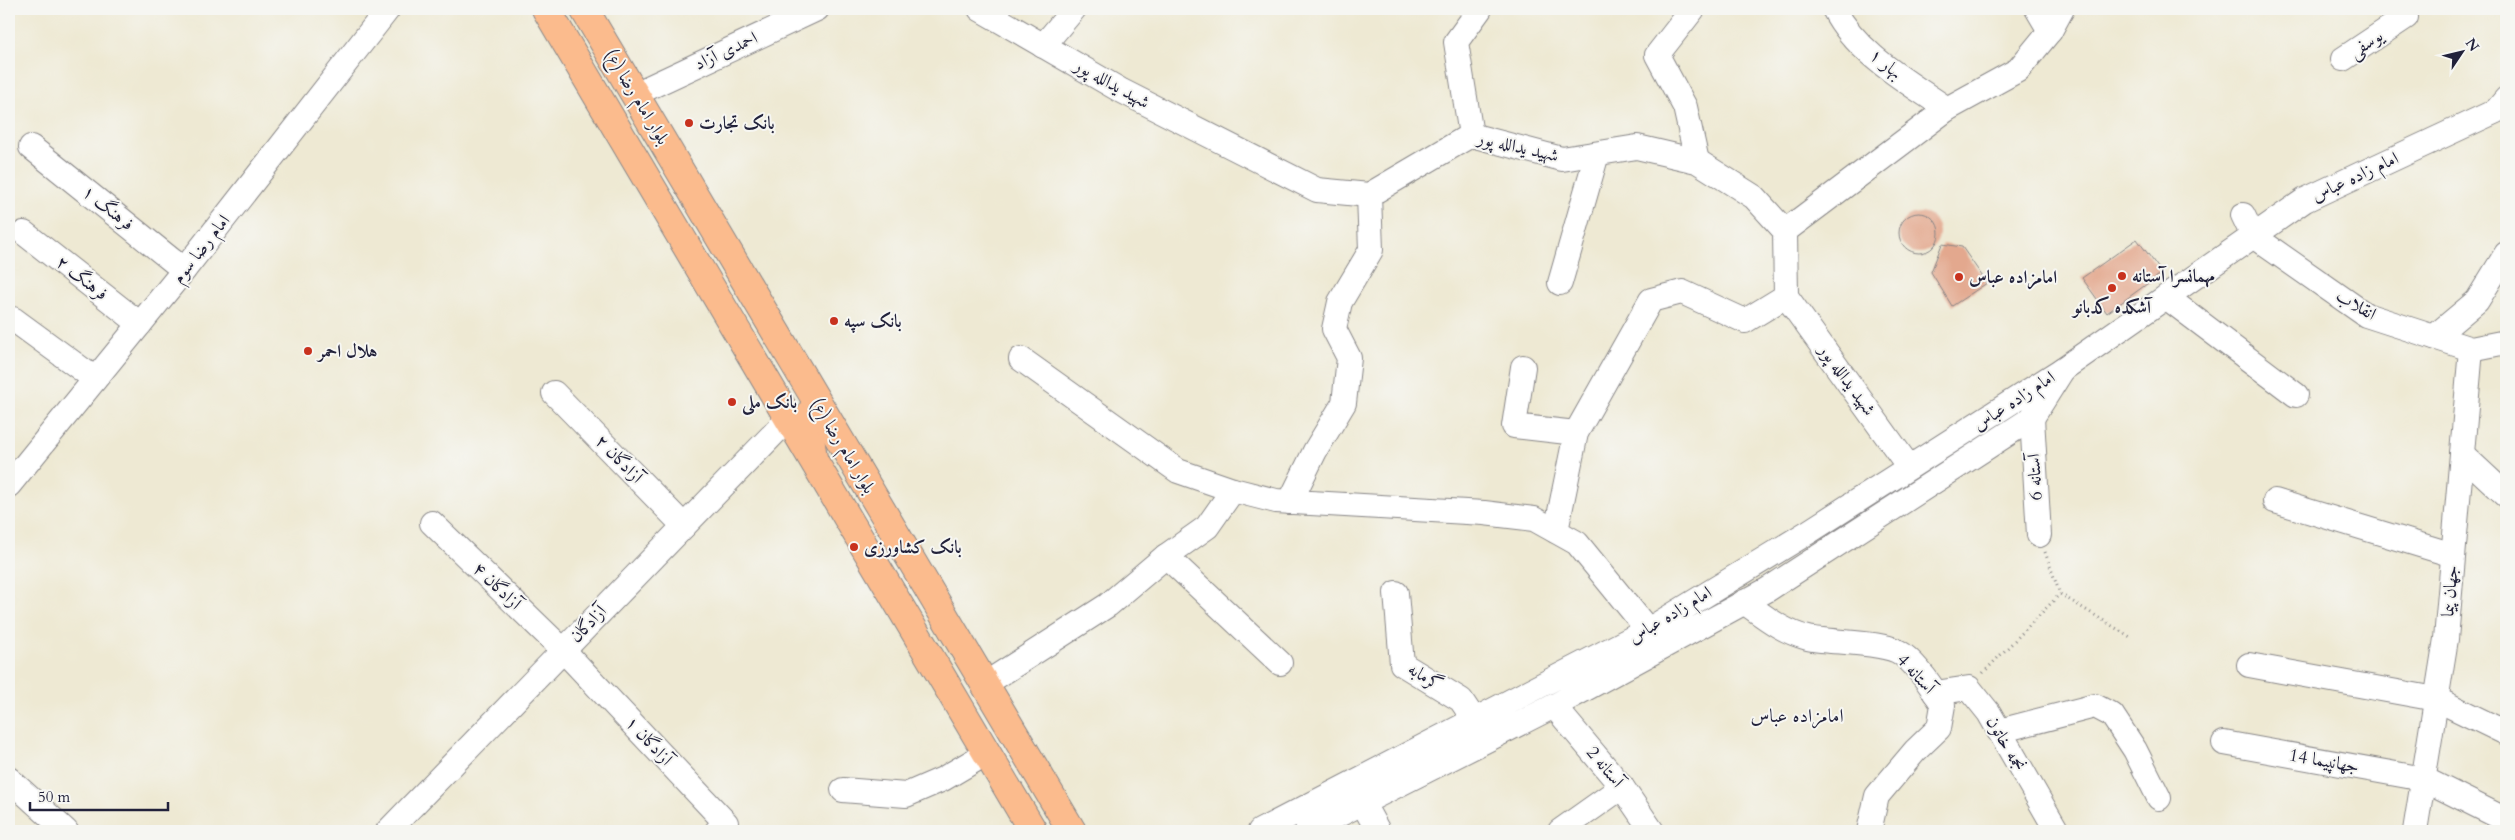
<svg xmlns="http://www.w3.org/2000/svg" width="2515" height="840" viewBox="0 0 2515 840" font-family="Cardo,Amiri,serif">
  <style>
    .building { fill: #e3a88e }
    .lines { fill: none; stroke-linecap: round; stroke-linejoin: round }
    .minor-casing { stroke: #888687; stroke-width: 26 }
    .major-casing { stroke: #888687; stroke-width: 30 }
    .highway-casing { stroke: #888687; stroke-width: 30 }
    .path { stroke: #888687; stroke-width: 3; stroke-dasharray: 1 4; stroke-linecap: butt }
    .minor { stroke: #fff; stroke-width: 24 }
    .major { stroke: #fbbb8d; stroke-width: 28 }
    .highway { stroke: #fbbb8d; stroke-width: 28 }
    .poi-dot { fill: #c8321e; stroke: #f6f6f2; stroke-width: 2 }
    .labels { text-anchor: middle; dominant-baseline: central; stroke-width: 4; stroke-linejoin: round; paint-order: stroke }
    .street-label { font-size: 18px; fill: #22223b; stroke: #f6f6f2 }
    .poi-label { font-size: 18px; font-weight: bold; fill: #22223b; stroke: #f6f6f2; text-anchor: start }
    .neighbourhood-label { font-size: 19px; fill: #22223b; stroke: #f6f6f2 }
  </style>
  <rect width="100%" height="100%" fill="#f6f6f2"/>
  <filter id="ink" filterUnits="userSpaceOnUse"><feTurbulence type="fractalNoise" baseFrequency=".02" numOctaves="2"/><feDisplacementMap in="SourceGraphic" scale="10" xChannelSelector="R" yChannelSelector="G"/><feConvolveMatrix kernelMatrix="1 2 1 2 8 2 1 2 1" color-interpolation-filters="sRGB"/></filter>
  <filter id="wash" filterUnits="userSpaceOnUse"><feTurbulence type="fractalNoise" baseFrequency=".0096" numOctaves="4" result="noise"/><feDisplacementMap in="SourceGraphic" scale="20" xChannelSelector="R" yChannelSelector="G"/><feGaussianBlur stdDeviation="1.12" result="paint"/><feColorMatrix in="noise" values="0 0 0 0 0 0 0 0 0 0 0 0 0 0 0 0 0 1.4 0 .05"/><feComposite in="paint" operator="in"/></filter>
  <g filter="url(#wash)">
    <rect width="100%" height="100%" fill="#eee9d3"/>
    <g id="blocks">
      <g class="building">
        <circle cx="1919" cy="233" r="20"/>
        <path d="M2137 239 2162 273 2107 313 2082 278Z"/>
        <path d="M1942 244 1962 247 1987 283 1952 306 1931 272Z"/>
      </g>
    </g>
  </g>
  <g filter="url(#ink)">
    <use href="#blocks" fill-opacity="0" stroke="#888687" stroke-width="1"/>
    <g class="lines">
      <g class="minor-casing">
        <g id="minor">
          <path d="M980 9 1120 90 1317 190 1369 195 1471 135 1562 159 1637 147 1697 161 1754 197 1785 231 1786 296 1909 467"/>
          <path d="M1693 9 1657 55 1685 107 1697 161"/>
          <path d="M1834 9C1857 54 1907 81 1947 109"/>
          <path d="M2037 9 2050 31"/>
          <path d="M1043 46 1074 9"/>
          <path d="M2343 59 2406 17 2401 9"/>
          <path d="M635 94 817 9"/>
          <path d="M1471 135 1456 42 1480 9"/>
          <path d="M31 147 184 270"/>
          <path d="M2243 215 2253 236 2366 315 2471 349 2506 342"/>
          <path d="M1785 231 1947 109 2018 70 2050 31 2062 9"/>
          <path d="M24 233 140 324"/>
          <path d="M1560 283 1597 154"/>
          <path d="M2166 297 2296 395"/>
          <path d="M13 319 95 379"/>
          <path d="M2434 337 2477 301 2506 254"/>
          <path d="M1021 359 1178 471 1233 490"/>
          <path d="M1523 367 1514 426 1576 433"/>
          <path d="M2063 369 2305 200 2496 111 2506 99"/>
          <path d="M554 393 684 526"/>
          <path d="M2032 418 2039 535"/>
          <path d="M2462 454 2506 495"/>
          <path d="M9 485 184 270 388 9"/>
          <path d="M2275 501 2453 555"/>
          <path d="M1290 502 1315 451 1344 403 1349 358 1334 329 1340 302 1371 250 1369 195"/>
          <path d="M432 523 563 650 726 823 717 831"/>
          <path d="M1556 531 1576 433 1651 300 1682 292 1745 321 1786 296"/>
          <path d="M1166 556 1280 663"/>
          <path d="M1396 593 1402 664 1461 700 1475 721"/>
          <path d="M1744 602C1765 617 1783 632 1808 638 1829 643 1886 641 1902 654 1919 667 1932 687 1943 705L1939 728 1915 751 1877 796 1869 831"/>
          <path d="M2249 665 2436 699 2506 733"/>
          <path d="M985 684 1108 605 1166 556 1207 527 1233 490 1276 501 1484 513 1534 519 1577 543 1648 630"/>
          <path d="M1935 693 1969 688 1989 713 2057 831"/>
          <path d="M1554 706 1622 787 1652 831"/>
          <path d="M1999 731 2095 706 2112 715 2135 750 2159 798"/>
          <path d="M2224 743 2424 779 2506 820"/>
          <path d="M9 779 66 831"/>
          <path d="M843 790 906 795 943 779 987 753"/>
          <path d="M1362 802 1378 831"/>
          <path d="M388 831 789 418"/>
          <path d="M1260 831 1648 630 1810 531 2063 369 2032 418 1767 590 1554 706 1307 831"/>
          <path d="M1560 831 1622 787"/>
          <path d="M2415 831 2446 639 2471 349"/>
        </g>
      </g>
      <g class="major-casing">
        <path id="major" d="M813 458 808 424 816 401"/>
      </g>
      <g class="highway-casing">
        <g id="highway">
          <path d="M546 9 1033 831"/>
          <path d="M584 9 1072 831"/>
        </g>
      </g>
      <g class="path">
        <path d="M2045 552 2060 594 2132 638"/>
        <path d="M1983 673 2060 594"/>
      </g>
      <use href="#minor" class="minor"/>
      <use href="#major" class="major"/>
      <use href="#highway" class="highway"/>
    </g>
  </g>
  <g class="poi-dot">
    <circle cx="689" cy="123" r="5"/>
    <circle cx="2122" cy="276" r="5"/>
    <circle cx="1959" cy="277" r="5"/>
    <circle cx="2112" cy="288" r="5"/>
    <circle cx="834" cy="321" r="5"/>
    <circle cx="308" cy="351" r="5"/>
    <circle cx="732" cy="402" r="5"/>
    <circle cx="854" cy="547" r="5"/>
  </g>
  <g class="labels">
    <g class="street-label">
      <text transform="translate(2366 44) rotate(-34)">یوسفی</text>
      <text transform="translate(726 51) rotate(-25)">احمدی آزاد</text>
      <text transform="translate(1886 64) rotate(40)">بهار ۱</text>
      <text transform="translate(1112 84) rotate(29)">شهید یدالله پور</text>
      <text transform="translate(637 97) rotate(59)">بلوار امام رضا (ع)</text>
      <text transform="translate(1518 147) rotate(13)">شهید یدالله پور</text>
      <text transform="translate(2355 177) rotate(-25)">امام زاده عباس</text>
      <text transform="translate(108 208) rotate(39)">فرهنگ ۱</text>
      <text transform="translate(201 249) rotate(-52)">امام رضا سوم</text>
      <text transform="translate(82 278) rotate(38)">فرهنگ ۲</text>
      <text transform="translate(2356 305) rotate(30)">انقلاب</text>
      <text transform="translate(1847 380) rotate(54)">شهید یدالله پور</text>
      <text transform="translate(2014 401) rotate(-33)">امام زاده عباس</text>
      <text transform="translate(843 446) rotate(59)">بلوار امام رضا (ع)</text>
      <text transform="translate(619 459) rotate(46)">آزادگان ۲</text>
      <text transform="translate(2035 477) rotate(-93)">آستانه 6</text>
      <text transform="translate(497 586) rotate(44)">آزادگان ۴</text>
      <text transform="translate(2450 591) rotate(-85)">جهان پیما</text>
      <text transform="translate(1670 615) rotate(-31)">امام زاده عباس</text>
      <text transform="translate(588 624) rotate(-46)">آزادگان</text>
      <text transform="translate(1916 674) rotate(47)">آستانه 4</text>
      <text transform="translate(1425 677) rotate(33)">گرمابه</text>
      <text transform="translate(649 741) rotate(47)">آزادگان ۱</text>
      <text transform="translate(2006 744) rotate(60)">نجمه خاتون</text>
      <text transform="translate(2324 761) rotate(10)">جهانپیما 14</text>
      <text transform="translate(1605 767) rotate(50)">آستانه 2</text>
    </g>
    <g class="poi-label">
      <text x="699" y="123">بانک تجارت</text>
      <text x="2132" y="276">مهمانسرا آستانه</text>
      <text x="1969" y="277">امامزاده عباس</text>
      <text x="2112" y="307" text-anchor="middle">آشکده کدبانو</text>
      <text x="844" y="321">بانک سپه</text>
      <text x="318" y="351">هلال احمر</text>
      <text x="742" y="402">بانک ملی</text>
      <text x="864" y="547">بانک کشاورزی</text>
    </g>
    <g class="neighbourhood-label">
      <text x="1797" y="716">امامزاده عباس</text>
    </g>
  </g>
  <rect width="2515" height="840" fill="none" stroke="#f6f6f2" stroke-width="30"/>
  <g transform="translate(2462 52) rotate(55)" stroke="#f6f6f2" stroke-width="4" paint-order="stroke">
  <path d="M0-4L9 19L0 12L-9 19Z" fill="#22223b"/>
  <text y="-8" font-size="14" font-weight="bold" text-anchor="middle" fill="#22223b">N</text>
  </g>
  <path d="M30 802v8h138v-8" fill="none" stroke="#22223b" stroke-width="2.5"/>
  <text x="38" y="802" font-size="15" fill="#22223b" stroke="#f6f6f2" stroke-width="4" paint-order="stroke">50 m</text>
</svg>
